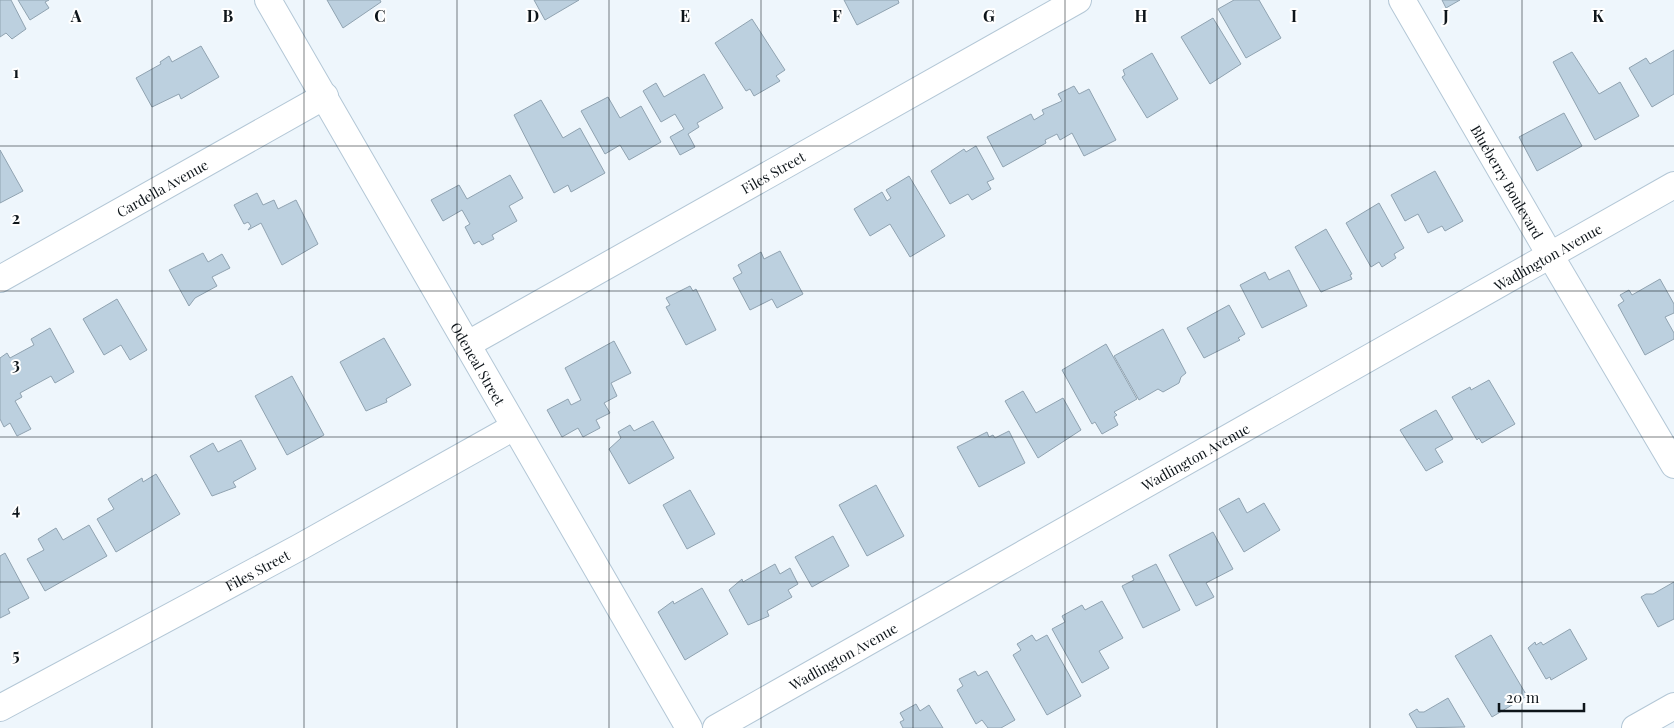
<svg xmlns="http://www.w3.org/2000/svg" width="1674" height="728" viewBox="0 0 1674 728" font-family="'Playfair Display',serif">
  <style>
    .building { fill: #bcd0df; stroke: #90a3b1 }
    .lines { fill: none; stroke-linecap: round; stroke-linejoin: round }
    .minor-casing { stroke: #b3c7d6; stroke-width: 28 }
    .minor { stroke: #fff; stroke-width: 26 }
    .grid { fill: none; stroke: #0e151a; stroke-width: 1; stroke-opacity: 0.55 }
    .labels { text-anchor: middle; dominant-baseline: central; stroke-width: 4; stroke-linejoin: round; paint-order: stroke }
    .street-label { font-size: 14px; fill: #0e151a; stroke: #fff }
    .grid-label { font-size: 16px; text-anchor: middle; font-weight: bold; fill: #0e151a; stroke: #fff; stroke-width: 4; stroke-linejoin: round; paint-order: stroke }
  </style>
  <rect width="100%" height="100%" fill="#eef6fc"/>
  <g class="building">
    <path d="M0 0H11L26 29 12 39 6 33 0 37Z"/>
    <path d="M18 0H49L45 2 49 8 30 20Z"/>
    <path d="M327 0H380L381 2 343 28Z"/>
    <path d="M534 0H579L545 20Z"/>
    <path d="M844 0H898L899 3 857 25Z"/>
    <path d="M1234 0H1259L1281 38 1246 58 1218 9Z"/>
    <path d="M1442 0H1460L1446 8Z"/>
    <path d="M1213 18 1241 64 1210 84 1181 37Z"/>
    <path d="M752 19 785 70 776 76 780 81 754 96 750 89 746 91 715 43Z"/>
    <path d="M201 46 219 77 181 99 179 94 152 107 136 78 161 64 160 62 169 56 172 62Z"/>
    <path d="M1674 50V94L1652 107 1629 68 1646 58 1650 64Z"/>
    <path d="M1572 52 1599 94 1620 82 1639 116 1595 140 1553 62Z"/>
    <path d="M1152 53 1178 99 1147 118 1122 77 1125 75 1123 70Z"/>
    <path d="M704 74 723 108 697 123 699 127 688 134 695 147 680 155 670 137 684 129 675 114 661 122 643 91 656 83 664 97Z"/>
    <path d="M1074 86 1079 94 1089 89 1116 140 1084 156 1072 133 1060 140 1057 134 1045 140 1046 143 1003 167 987 137 1031 114 1034 120 1044 114 1042 110 1062 101 1058 94Z"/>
    <path d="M608 97 620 118 641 106 661 142 629 160 620 145 605 154 581 111Z"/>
    <path d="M541 100 563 138 580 128 605 173 571 192 568 185 554 193 514 115Z"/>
    <path d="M1564 113 1582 146 1537 171 1519 137Z"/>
    <path d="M976 146 994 179 987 182 991 189 972 200 968 194 950 204 931 171 964 149 966 152Z"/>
    <path d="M0 150 23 191 0 203Z"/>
    <path d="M1435 171 1463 221 1445 231 1442 226 1428 233 1418 214 1405 221 1391 195Z"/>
    <path d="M510 175 523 198 509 206 517 221 492 235 494 239 482 245 479 241 474 244 465 227 470 224 462 210 443 221 431 200 459 185 467 199Z"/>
    <path d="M909 176 945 236 910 257 890 224 870 236 854 209 882 192 887 201 891 198 886 190Z"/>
    <path d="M257 193 263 205 274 200 278 209 296 200 318 244 282 265 261 223 248 230 251 226 248 222 244 224 234 205Z"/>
    <path d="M1379 203 1404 248 1394 254 1396 258 1382 267 1379 262 1371 267 1346 223Z"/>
    <path d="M1326 229 1352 274 1350 275 1352 279 1321 292 1295 247Z"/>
    <path d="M780 251 803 294 777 308 772 299 750 310 733 278 742 273 738 265 761 252 764 259Z"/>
    <path d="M203 253 208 262 222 254 230 268 212 277 217 286 195 298 189 306 169 270Z"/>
    <path d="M1289 270 1307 306 1262 328 1240 285 1265 272 1269 280Z"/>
    <path d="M1660 279 1674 304V313L1665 317 1674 333V339L1645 355 1618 305 1624 301 1620 295 1629 290 1632 295Z"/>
    <path d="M690 286 693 291 696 289 716 330 686 345 666 307 670 305 666 298Z"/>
    <path d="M117 299 147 350 130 360 121 345 104 355 83 319Z"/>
    <path d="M1229 305 1245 334 1238 338 1240 340 1204 358 1187 328Z"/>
    <path d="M50 328 74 372 55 383 51 376 20 393 22 397 15 401 31 429 17 436 10 423 4 427 0 419V358L7 353 10 358 34 345 31 339Z"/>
    <path d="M1163 329 1186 373 1181 377 1179 383 1163 392 1158 389 1139 400 1114 356Z"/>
    <path d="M384 338 411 385 386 399 387 402 366 411 340 362Z"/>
    <path d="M614 341 631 373 611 383 617 396 604 403 610 413 596 420 600 428 583 437 578 428 562 437 547 410 568 399 571 405 581 400 565 368Z"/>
    <path d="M1106 344 1137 399 1114 412 1117 415 1114 417 1118 425 1102 434 1095 422 1092 424 1062 370Z"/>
    <path d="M292 376 324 435 287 455 255 396Z"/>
    <path d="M1489 380 1515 424 1482 443 1479 438 1477 440 1452 397 1470 387 1471 390Z"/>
    <path d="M1023 391 1036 413 1063 398 1081 430 1038 458 1005 401Z"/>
    <path d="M1436 410 1453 439 1435 449 1443 462 1426 471 1400 430Z"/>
    <path d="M653 421 674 458 629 484 609 449 621 438 618 432 630 425 634 431Z"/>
    <path d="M1009 431 1025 463 979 487 957 447 987 432 989 437 993 435 995 438Z"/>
    <path d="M241 440 256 469 233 482 236 487 212 496 190 456 213 443 218 452Z"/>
    <path d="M156 474 180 514 116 552 97 519 114 509 108 499 142 478 143 482Z"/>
    <path d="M876 485 904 536 867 556 839 505Z"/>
    <path d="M690 490 715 534 687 549 663 505Z"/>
    <path d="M1239 498 1247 513 1264 503 1280 530 1244 552 1219 509Z"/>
    <path d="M89 525 107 556 45 591 27 559 44 550 38 539 56 528 63 540Z"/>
    <path d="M1213 532 1233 569 1206 583 1214 597 1196 606 1169 555Z"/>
    <path d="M833 536 849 566 812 587 795 557Z"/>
    <path d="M5 553 29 598 8 609 10 613 0 618V556Z"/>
    <path d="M775 564 780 574 790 568 798 584 788 590 792 597 767 611 769 616 748 625 729 590 742 579 743 582Z"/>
    <path d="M1156 564 1180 610 1143 628 1122 586 1134 580 1132 576Z"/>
    <path d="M1674 582V619L1658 627 1641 597 1646 594H1653Z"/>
    <path d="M702 588 728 634 685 660 658 612 673 601 674 604Z"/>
    <path d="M1102 601 1123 638 1099 651 1109 668 1082 683 1052 629 1065 622 1062 616 1082 605 1085 610Z"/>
    <path d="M1570 629 1587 659 1551 680 1550 677 1546 679 1528 648 1535 642 1536 645 1541 642 1543 645Z"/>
    <path d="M1032 635 1036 641 1047 635 1081 696 1047 715 1013 655 1021 650 1017 644Z"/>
    <path d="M1491 635 1527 696 1492 717 1455 656Z"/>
    <path d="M975 671 978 676 987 671 1015 720 1001 728H988L982 720 976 724 957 690 963 686 959 679Z"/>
    <path d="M1448 698 1465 727 1417 728 1409 714 1417 709 1419 712H1424Z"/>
    <path d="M916 704 920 711 929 705 943 728H903L900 722 904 720 900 713Z"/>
  </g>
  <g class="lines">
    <g class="minor-casing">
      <g id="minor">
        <path id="s1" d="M268 0 689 728"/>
        <path id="s2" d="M1402 0 1550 255 1674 465"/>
        <path id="s3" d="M0 279 325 96"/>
        <path id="s4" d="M468 344 1078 0"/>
        <path id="s5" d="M0 708 300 547 514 427"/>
        <path id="s6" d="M716 728 1674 185"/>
        <path d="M1635 728 1674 706"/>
      </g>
    </g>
    <use href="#minor" class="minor"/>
  </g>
  <path class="grid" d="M152 0V728M304 0V728M457 0V728M609 0V728M761 0V728M913 0V728M1065 0V728M1217 0V728M1370 0V728M1522 0V728M0 146H1674M0 291H1674M0 437H1674M0 582H1674"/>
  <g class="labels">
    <g class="street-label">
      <text stroke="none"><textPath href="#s4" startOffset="350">Files Street</textPath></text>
      <text stroke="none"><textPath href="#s2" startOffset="210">Blueberry Boulevard</textPath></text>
      <text stroke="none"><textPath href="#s3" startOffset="186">Cardella Avenue</textPath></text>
      <text stroke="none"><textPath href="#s6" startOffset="956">Wadlington Avenue</textPath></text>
      <text stroke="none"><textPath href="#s1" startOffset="420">Odeneal Street</textPath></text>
      <text stroke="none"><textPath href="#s6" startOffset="551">Wadlington Avenue</textPath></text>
      <text stroke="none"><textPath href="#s5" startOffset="292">Files Street</textPath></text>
      <text stroke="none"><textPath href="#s6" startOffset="146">Wadlington Avenue</textPath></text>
    </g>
  </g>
  <g class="grid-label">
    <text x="76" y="22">A</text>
    <text x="228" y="22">B</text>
    <text x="380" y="22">C</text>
    <text x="533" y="22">D</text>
    <text x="685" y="22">E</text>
    <text x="837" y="22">F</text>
    <text x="989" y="22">G</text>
    <text x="1141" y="22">H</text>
    <text x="1294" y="22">I</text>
    <text x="1446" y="22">J</text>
    <text x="1598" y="22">K</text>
    <text x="16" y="78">1</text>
    <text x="16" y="224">2</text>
    <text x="16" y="370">3</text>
    <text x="16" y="515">4</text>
    <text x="16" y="661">5</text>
  </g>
  <path d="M1499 703v8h85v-8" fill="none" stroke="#0e151a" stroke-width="2.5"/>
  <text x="1506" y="703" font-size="15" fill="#0e151a" stroke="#ffffff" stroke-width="4" paint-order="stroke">20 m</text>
</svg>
